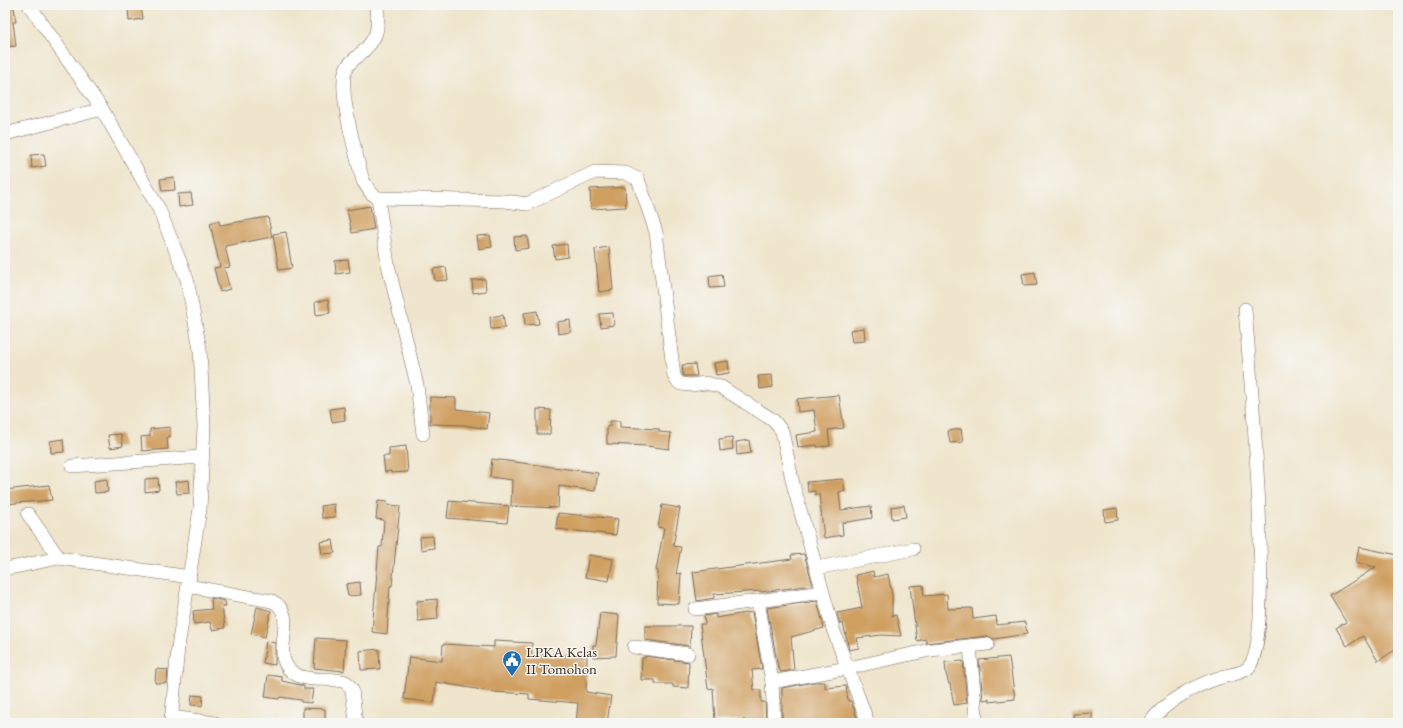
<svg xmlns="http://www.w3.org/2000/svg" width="1403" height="728" viewBox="0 0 1403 728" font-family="'EB Garamond',serif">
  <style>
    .building { fill: #cf9f61 }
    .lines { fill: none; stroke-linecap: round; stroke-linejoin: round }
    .street-casing { stroke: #7a6b5b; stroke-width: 14 }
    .street { stroke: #fff; stroke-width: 13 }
    .labels { text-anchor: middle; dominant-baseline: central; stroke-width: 3; stroke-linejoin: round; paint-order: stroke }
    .poi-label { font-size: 15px; fill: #3b2a1e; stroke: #f6f6f2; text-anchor: start }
  </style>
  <rect width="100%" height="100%" fill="#f6f6f2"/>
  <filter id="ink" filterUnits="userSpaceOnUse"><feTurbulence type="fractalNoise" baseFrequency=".025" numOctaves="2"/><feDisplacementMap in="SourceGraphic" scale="8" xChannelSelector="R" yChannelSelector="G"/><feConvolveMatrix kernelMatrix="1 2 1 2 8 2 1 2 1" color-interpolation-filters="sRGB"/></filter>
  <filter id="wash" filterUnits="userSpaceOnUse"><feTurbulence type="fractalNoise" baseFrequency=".012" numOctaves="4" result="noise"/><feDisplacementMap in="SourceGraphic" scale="16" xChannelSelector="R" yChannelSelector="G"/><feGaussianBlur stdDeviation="0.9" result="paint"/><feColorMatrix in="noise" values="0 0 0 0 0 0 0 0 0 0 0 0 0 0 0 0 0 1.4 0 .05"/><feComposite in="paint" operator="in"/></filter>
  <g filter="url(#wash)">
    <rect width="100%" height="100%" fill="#efe5cc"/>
    <g id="blocks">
      <g class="building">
        <path d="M141 6 143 19 129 21 128 8Z"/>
        <path d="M14 7 16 22H13L16 46 5 47V8Z"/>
        <path d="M44 154 46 166 32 168 31 155Z"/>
        <path d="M174 177 175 190 162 191 160 179Z"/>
        <path d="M625 187 626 207 591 209 590 189Z"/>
        <path d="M191 193 193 205 179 207 178 194Z"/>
        <path d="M370 206 374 229 352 233 347 210Z"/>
        <path d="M268 217 272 237 225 246 230 267 224 268 230 289 220 292 214 268 220 267 210 223 219 221 220 225Z"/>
        <path d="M286 232 292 268 279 270 273 234Z"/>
        <path d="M490 235 492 247 479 249 477 236Z"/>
        <path d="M527 236 529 248 515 250 514 237Z"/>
        <path d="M567 244 568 257 555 259 553 246Z"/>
        <path d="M609 247 613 290 599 292 595 249Z"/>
        <path d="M348 260 350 272 336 274 335 261Z"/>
        <path d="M446 267 448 280 435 281 433 269Z"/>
        <path d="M1035 272 1037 285 1024 286 1022 274Z"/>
        <path d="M722 274 724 287 710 288 709 276Z"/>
        <path d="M485 279 486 291 473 293 472 280Z"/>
        <path d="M328 300 330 313 316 315 315 302Z"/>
        <path d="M537 311 539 324 525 325 524 313Z"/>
        <path d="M613 313 614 325 601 327 599 314Z"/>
        <path d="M503 315 505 328 491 329 490 317Z"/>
        <path d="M570 320 571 332 558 334 557 322Z"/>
        <path d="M864 328 865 341 852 342 850 330Z"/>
        <path d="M728 361 729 373 716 375 714 363Z"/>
        <path d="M695 364 697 376H683L682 365Z"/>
        <path d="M772 375 773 387 760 389 758 376Z"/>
        <path d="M839 395 844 428 828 430 830 446 817 447V445L798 447 796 435 817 432 814 410 798 412 797 399Z"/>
        <path d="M430 397 456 398V409L489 413 487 429 464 425 430 424Z"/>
        <path d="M344 407 345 420 332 422 330 409Z"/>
        <path d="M537 409 551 410 550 434H537Z"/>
        <path d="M610 421H620V427L659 429V432L671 433 669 449 647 446 607 444V426H611Z"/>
        <path d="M170 427V437H167L168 449 142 451 141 437 150 436V429Z"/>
        <path d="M961 429 963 442 950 443 948 431Z"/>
        <path d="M121 434 123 446 110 448 108 435Z"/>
        <path d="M732 437 733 449 720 451 719 439Z"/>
        <path d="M63 439 64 452 51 453 50 441Z"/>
        <path d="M749 440 751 453 737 455 736 442Z"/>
        <path d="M406 446 408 472 391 473V471L385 472 383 456H389V448Z"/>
        <path d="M492 459 598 473 595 491 559 486 558 508 511 506 512 480 490 477Z"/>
        <path d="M158 478 159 490 145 492V479Z"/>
        <path d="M107 479 108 492 95 493 94 481Z"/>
        <path d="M843 479 845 491 839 492 841 510 871 506 872 518 842 523 843 535 824 538 819 494 815 495V491L808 492 807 482Z"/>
        <path d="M189 480 190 493 177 494 175 482Z"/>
        <path d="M49 485 52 500 5 504V490Z"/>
        <path d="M378 501 388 502 387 505 400 506 392 586H390L387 634 372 632 379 547H382L384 520 376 519Z"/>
        <path d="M449 501 509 506 507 523 447 518Z"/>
        <path d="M334 504 335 517 322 518 321 506Z"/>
        <path d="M662 505 680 508 673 546 681 547 676 574 681 573 679 604 657 603 658 571 656 570 664 528 658 527Z"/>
        <path d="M904 505 906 517 892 519 891 507Z"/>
        <path d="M1117 508 1118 520 1105 522 1104 510Z"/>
        <path d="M558 513 618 519 616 535 556 529Z"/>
        <path d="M433 536 434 548 421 550 420 537Z"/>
        <path d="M333 540 335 553 322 554 320 542Z"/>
        <path d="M1359 547 1398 555V648L1378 661 1363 636 1347 646 1336 628 1346 622 1330 596 1376 567 1356 563Z"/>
        <path d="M804 554 813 585 761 592V591L714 594V598L697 601 693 572 792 559 791 555Z"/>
        <path d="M589 555 613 559 609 581 585 577Z"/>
        <path d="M873 571 874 577 888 574 892 595V616L896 615 901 636 881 635 857 638 859 648 849 650 843 623 840 624 837 613 862 608 856 575Z"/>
        <path d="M360 582 361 595 348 596 346 584Z"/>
        <path d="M923 585 924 596 947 594 948 609 972 608 973 619 996 616 997 625 1025 622 1027 634 994 639 987 636 926 643V639L917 641 910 586Z"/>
        <path d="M211 598 225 601 226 606H222L225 628 212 630 210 622 194 624 193 611 212 609Z"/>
        <path d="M437 599 438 619 418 621 417 601Z"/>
        <path d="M817 601 824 628 791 637 794 670 781 672 778 667 767 608Z"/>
        <path d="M257 607 271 611 265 637 251 634Z"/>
        <path d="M752 612 762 669 752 670 754 690H761V702H765L766 723H745V720L715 721 713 688 708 689 700 624H705L704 616 716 614V618Z"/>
        <path d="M600 613 619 615 616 656 593 657V645H596Z"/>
        <path d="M645 626H691L690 646 645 640Z"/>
        <path d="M316 638 346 640 344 671 314 668Z"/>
        <path d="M266 641 275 643V665L263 663Z"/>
        <path d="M494 641 532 643 531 654 587 656 586 692 611 696 607 723H576L578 703 529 699V694L494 692 436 682 434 703 404 699 409 657 442 661 443 644 494 647Z"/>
        <path d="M379 649 380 669 361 670 360 651Z"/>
        <path d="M645 656 689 662 688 688 673 687V684H655V680H641L642 658H645Z"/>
        <path d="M1009 657 1015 699 989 702V699L983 700 979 660Z"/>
        <path d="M963 661 967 703 954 705 950 684H949L946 674 945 662Z"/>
        <path d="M156 669 168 670 167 683H155Z"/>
        <path d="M268 675 282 677V681L304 686V689H313L311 703 301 702V700L280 697 279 699 265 697Z"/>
        <path d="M814 682H825V688L846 686 848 701H851L859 723H782V688Z"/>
        <path d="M192 695 203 696 202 706 191 705Z"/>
        <path d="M303 708 325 709V723H303Z"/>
        <path d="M1092 713V723H1074L1073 714Z"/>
      </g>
    </g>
  </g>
  <g filter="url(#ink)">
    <use href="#blocks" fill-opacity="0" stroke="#7a6b5b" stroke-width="1"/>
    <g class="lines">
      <g class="street-casing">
        <g id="street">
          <path d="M29 5 102 109 159 209 187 279 200 349 204 426 200 509 178 647 171 723"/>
          <path d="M377 5C379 30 378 39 358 56 353 60 348 64 346 69 337 90 357 158 363 181L371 193 378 198"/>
          <path d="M5 134 102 109"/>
          <path d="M423 434 417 385 388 265 378 198 505 201 527 204 595 172 625 173 638 179 656 232 674 376 677 381 681 384 691 385 706 383 721 387 773 420 782 431 793 484 833 629 868 723"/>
          <path d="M72 466 202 457"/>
          <path d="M28 514 59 558 190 577"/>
          <path d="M817 568 913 549"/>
          <path d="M5 569 59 558"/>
          <path d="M188 586 272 601C303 616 264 659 297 675 310 682 332 677 346 682L352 690 356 723"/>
          <path d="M758 601 822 592"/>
          <path d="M695 609 758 601 772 682 774 723"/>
          <path d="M970 646 976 717"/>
          <path d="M634 647 688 654"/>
          <path d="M772 682 848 668 930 650 988 644"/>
          <path d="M171 717 215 723"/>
          <path d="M1150 723C1166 700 1196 685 1222 677 1230 674 1242 674 1248 668 1276 642 1249 360 1245 309"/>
        </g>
      </g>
      <use href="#street" class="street"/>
    </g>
  </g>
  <defs>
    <g id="civic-pin" transform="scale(1)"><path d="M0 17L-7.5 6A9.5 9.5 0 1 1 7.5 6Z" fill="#1f6fb2" stroke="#f6f6f2"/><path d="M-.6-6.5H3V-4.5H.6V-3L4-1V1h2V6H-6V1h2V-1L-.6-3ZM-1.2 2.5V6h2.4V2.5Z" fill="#fff"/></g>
  </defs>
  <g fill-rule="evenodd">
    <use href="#civic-pin" x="512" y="660"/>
  </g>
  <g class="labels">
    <g class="poi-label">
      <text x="526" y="651">LPKA Kelas<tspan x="526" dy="17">II Tomohon</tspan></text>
    </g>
  </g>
  <rect width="1403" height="728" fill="none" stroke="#f6f6f2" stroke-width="20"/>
</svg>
